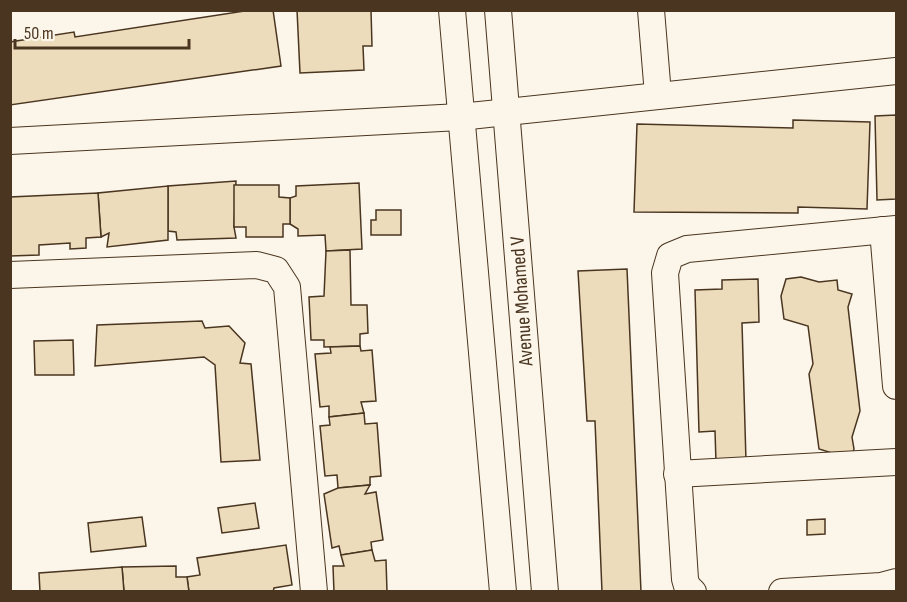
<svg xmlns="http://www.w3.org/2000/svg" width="907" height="602" viewBox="0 0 907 602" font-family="'Sofia Sans Condensed',sans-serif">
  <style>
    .building { fill: #ecdcbc; stroke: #4a3520; stroke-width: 1.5 }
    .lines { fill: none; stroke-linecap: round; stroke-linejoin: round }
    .minor-casing { stroke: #4a3520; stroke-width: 28 }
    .minor { stroke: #fbf6e9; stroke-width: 26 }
    .labels { text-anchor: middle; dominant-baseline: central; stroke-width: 4.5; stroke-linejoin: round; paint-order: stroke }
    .street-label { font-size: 20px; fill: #4a3520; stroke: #fbf6e9 }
  </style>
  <rect width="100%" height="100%" fill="#fbf6e9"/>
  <g class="building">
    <path d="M251 10H273L281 66 10 105V42L74 32 75 37Z"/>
    <path d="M297 10H371L372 46H363L364 70 300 73Z"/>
    <path d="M896 115V199L877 200 875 116Z"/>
    <path d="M793 120 870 122 867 209 798 207V213L634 212 637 124 793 128Z"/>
    <path d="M236 181 234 227 236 238 177 240 176 232 168 231V186Z"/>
    <path d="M359 183 362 249 326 251 325 235 298 236V229L290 224V198L296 196V186Z"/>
    <path d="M234 185H279V197L290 198V224H283V237H246V227H234Z"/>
    <path d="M168 186V240L107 247 109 233 101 237 98 193Z"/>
    <path d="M98 193 101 237 86 238V248L70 249V243L39 245V255L10 256V197Z"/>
    <path d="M376 210H401V235H371V220H376Z"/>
    <path d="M350 250 351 305H367L368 333 360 334V346L324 347V340H311L309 297 324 296 326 251Z"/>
    <path d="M627 269 641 592H602L595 421H587L578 271Z"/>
    <path d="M801 277 819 282 837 280 838 290 852 294 848 307 860 411 852 437 854 449 851 459 819 449 809 374 813 364 808 326 784 319 781 296 786 279Z"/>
    <path d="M758 279 759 322 742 323 746 461 716 462 715 431 699 432 695 290 722 289V280Z"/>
    <path d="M202 321 205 328 229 326 245 343 240 363 251 364 260 460 221 462 215 365 204 357 95 366 97 325Z"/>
    <path d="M73 340 74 375H35L34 341Z"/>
    <path d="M360 346 361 351 372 350 376 401 361 402 364 413 329 417V406L320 407 315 354 331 353 330 347Z"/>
    <path d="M364 413 365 424 377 423 381 476 370 477V485L338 488 337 475 325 476 320 426 330 425 329 417Z"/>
    <path d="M370 485 365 494 376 492 383 540 371 542 372 550 341 555 339 546 332 548 324 494 338 488Z"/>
    <path d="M255 503 259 528 222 533 218 508Z"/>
    <path d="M142 517 146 546 91 552 88 523Z"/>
    <path d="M825 519V534L807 535V520Z"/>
    <path d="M286 545 292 585 274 588 273 592H189L187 577 200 575 197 558Z"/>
    <path d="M372 550 375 561 386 560 387 592H334L333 566H344L341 555Z"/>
    <path d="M176 566V577H187L189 592H124L122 567Z"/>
    <path d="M122 567 124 592H40L39 573Z"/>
  </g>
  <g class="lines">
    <g class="minor-casing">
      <g id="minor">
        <path d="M452 10 503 592"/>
        <path d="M498 10 545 592"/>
        <path d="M651 10 658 95"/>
        <path d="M10 141 460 117 896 71"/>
        <path d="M883 230 896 386"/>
        <path d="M10 275 257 265 276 270 287 287 314 592"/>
        <path d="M677 474 896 462"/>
        <path d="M693 592 687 586 685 579 665 273 670 256 687 249 896 229"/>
        <path d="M782 592 881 586 896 582"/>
      </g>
    </g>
    <use href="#minor" class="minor"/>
  </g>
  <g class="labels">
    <g class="street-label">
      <text transform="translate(522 301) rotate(-94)">Avenue Mohamed V</text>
    </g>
  </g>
  <rect width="907" height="602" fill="none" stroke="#4a3520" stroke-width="24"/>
  <path d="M15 39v9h174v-9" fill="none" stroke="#4a3520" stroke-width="3"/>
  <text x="24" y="39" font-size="18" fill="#4a3520" stroke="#fbf6e9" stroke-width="4.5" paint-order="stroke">50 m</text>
</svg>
